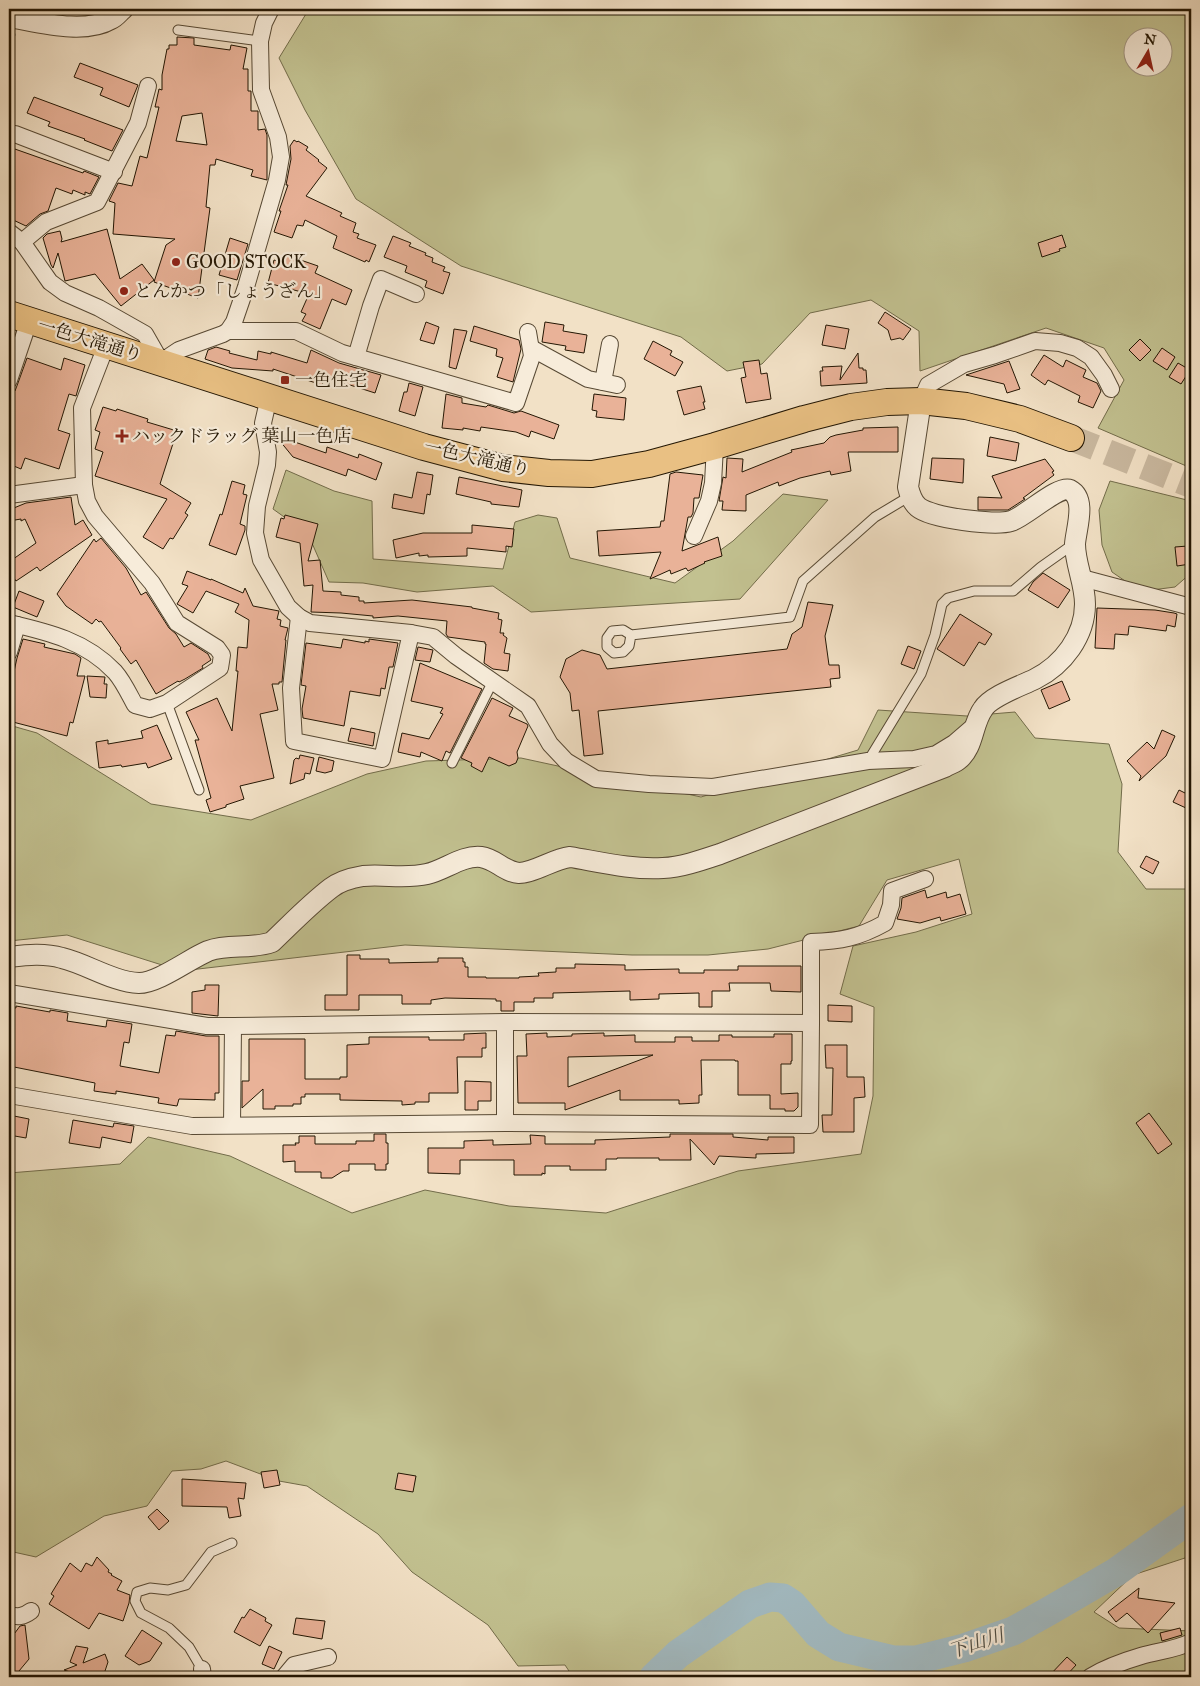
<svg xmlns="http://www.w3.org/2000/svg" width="1200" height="1686" viewBox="0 0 1200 1686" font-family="'IM FELL Great Primer','Noto Serif JP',serif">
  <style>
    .green { fill: #c2c190; stroke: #726c4a; fill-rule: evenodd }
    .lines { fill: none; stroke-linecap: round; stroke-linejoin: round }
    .stream { stroke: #6f7875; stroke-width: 5 }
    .river { stroke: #a2bac1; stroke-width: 29 }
    .building { fill: #e9b298; stroke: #231603; fill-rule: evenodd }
    .primary-tunnel { stroke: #c9b89f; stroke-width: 26; stroke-dasharray: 26 13; stroke-linecap: butt }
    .service-casing { stroke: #574934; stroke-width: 11 }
    .minor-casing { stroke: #574934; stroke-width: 18 }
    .tertiary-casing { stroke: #574934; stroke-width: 22 }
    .primary-casing { stroke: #231603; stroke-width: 28 }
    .service { stroke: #f7ecda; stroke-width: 9 }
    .minor { stroke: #f7ecda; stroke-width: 16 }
    .tertiary { stroke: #f7ecda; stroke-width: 20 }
    .primary { stroke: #e9c083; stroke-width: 26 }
    .poi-dot { fill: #8f2418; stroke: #f7ecda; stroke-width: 2 }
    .labels { text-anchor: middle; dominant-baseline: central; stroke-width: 4.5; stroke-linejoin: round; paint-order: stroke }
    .poi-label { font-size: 18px; fill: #231603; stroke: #f7ecda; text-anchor: start }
    .street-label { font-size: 18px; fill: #231603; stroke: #f7ecda }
    .water-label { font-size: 19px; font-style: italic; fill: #4f4f46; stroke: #f7ecda }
  </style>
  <rect width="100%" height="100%" fill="#f2e1c6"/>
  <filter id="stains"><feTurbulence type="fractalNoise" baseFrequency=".004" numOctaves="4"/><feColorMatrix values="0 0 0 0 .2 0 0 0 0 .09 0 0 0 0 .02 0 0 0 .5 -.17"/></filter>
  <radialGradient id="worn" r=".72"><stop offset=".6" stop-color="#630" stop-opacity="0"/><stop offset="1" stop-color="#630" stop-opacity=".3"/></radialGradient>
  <g class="green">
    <path d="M309 9H1191V468L1098 428 1124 380 1104 348 1046 328 920 371 919 331 871 300 810 313 762 364 727 371 681 337 461 266 356 199 305 110 279 58ZM1132 38H1162V68H1132Z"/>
    <path d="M286 470 334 491 372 501 373 559 503 569 515 522 538 515 557 518 570 558 675 583 733 541 783 494 828 500 740 599 531 612 493 586 417 592 363 583 329 582 308 534 273 509Z"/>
    <path d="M1110 481 1191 501V573L1175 587 1144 591 1128 583 1112 572 1102 545 1099 510Z"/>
    <path d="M878 710 967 716 1015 712 1035 738 1109 744 1122 784 1118 852 1146 889H1191V1556L1133 1575 1094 1612 1119 1628 1191 1631V1677H573L565 1665 518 1666 488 1625 412 1572 378 1534 307 1486 279 1481 226 1461 201 1469 172 1471 147 1506 104 1516 36 1557 9 1551V1173L120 1164 148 1137 230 1156 352 1213 425 1190 509 1206 606 1213 738 1171 861 1154 873 1096 874 1007 840 994 853 946 916 932 972 914 959 859 887 880 859 926 768 949 708 955H632L405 945 181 971 67 935 9 941V725L37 733 151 804 251 820 367 774 426 761 521 758 701 797 858 750Z"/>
  </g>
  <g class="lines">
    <path class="stream" d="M9 34 13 35"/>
    <path class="river" d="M654 1677 678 1654 750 1604 770 1597 783 1598 792 1604 818 1634 839 1647 894 1660H916L964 1648 1013 1631 1049 1611 1116 1572 1191 1518"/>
  </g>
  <g class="building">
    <path d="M177 37 194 38V45L230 50 231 45 247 48 243 69H248V91H251V111H258V130L265 129 267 135V180L251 176 253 170 216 159 215 165H210L206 207 210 208 198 298 154 282 166 245 175 239 113 234 115 203 109 201 118 183 132 186 140 156 147 158 159 107H155L159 89 162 90V75L167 49H169V45H177ZM202 113 207 145 176 141 182 116Z"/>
    <path d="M80 63 138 85 129 107 100 95 103 88 74 77Z"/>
    <path d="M34 97 123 130 112 151 84 140 85 139 48 126 50 122 27 113Z"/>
    <path d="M294 140 297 142 298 141 308 147 306 150 319 160 318 161 327 168 306 196 342 213 340 216 356 223 353 232 359 234 357 238 376 245 369 262 366 260 365 262 333 248 337 236 305 220 303 226 297 225 292 238 274 232 281 211H279L288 185H286L291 159 290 146Z"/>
    <path d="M12 148 83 173 84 171 99 177 90 194 85 192V195L73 190 72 194 56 188 48 211 40 214 26 226 9 218 13 206 9 204V157Z"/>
    <path d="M107 229 120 279 142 264 154 280 121 306 95 274 65 281 58 253 53 268 51 265 43 238 47 234 60 231 62 239 61 242Z"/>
    <path d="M1062 235 1066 247 1059 249 1060 251 1042 257 1038 243Z"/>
    <path d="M393 236 411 243 409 246 426 253 425 255 433 258 432 262 445 267 443 271 450 273 443 294 425 287 427 281 405 272 407 266 384 257Z"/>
    <path d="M230 238 248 244 237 280 219 275Z"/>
    <path d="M286 255 318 266 315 273 352 290 346 305 332 299 320 329 302 321 306 314 301 312 309 294 268 283 274 260 284 263Z"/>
    <path d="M885 312 911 329 903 340 900 338 891 340 888 330 878 323Z"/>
    <path d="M426 322 439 327 434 344 420 340Z"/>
    <path d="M545 322 564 325 563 331 587 335 584 353 565 350 566 346 542 342Z"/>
    <path d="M826 325 849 329 845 349 822 345Z"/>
    <path d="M474 326 519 340 521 349 513 382 497 377 503 358 496 356 497 349 470 341Z"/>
    <path d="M454 329 467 331 456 369 449 367Z"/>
    <path d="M1140 339 1151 350 1140 361 1129 350Z"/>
    <path d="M653 341 672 351 670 355 683 362 675 376 644 359Z"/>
    <path d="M216 347 230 351 229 353 257 360 258 351 271 354V352L307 363 311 350 339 363 381 375 375 393 325 377 322 385 273 369V371L232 368 205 359 208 350Z"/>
    <path d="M1162 348 1175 357 1167 370 1153 361Z"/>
    <path d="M858 353 859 368H863V370H866L867 383 821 386 820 371H823L822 367 842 366 840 380Z"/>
    <path d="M1044 355 1063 367 1066 360 1086 370 1083 377 1097 383 1101 391 1093 408 1078 402 1080 396 1048 380 1045 385 1031 375Z"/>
    <path d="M27 358 61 370 64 358 85 365 76 396 69 394 58 430 70 434 59 469 25 458 21 469 9 464V404L13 390 15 391 18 383Z"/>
    <path d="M759 360 761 374 767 373 771 399 746 403 741 378 746 377 743 362Z"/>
    <path d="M1009 361 1020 389 1007 393 1004 384 966 375Z"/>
    <path d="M1178 363 1190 370 1181 384 1169 377Z"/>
    <path d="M409 383 423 387 415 416 399 411 404 392H407Z"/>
    <path d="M701 386 705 402H703L705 409 684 415 677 391Z"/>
    <path d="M446 394 462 398V403L486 407 488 405 514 413 521 411 559 425 554 439 531 431 529 437 516 432 481 427 480 431 463 428V430L442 428Z"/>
    <path d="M594 394 626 398 624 420 596 417 597 411 592 410Z"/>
    <path d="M103 407 116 411 117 409 148 419 147 422 177 431 160 484 191 503 185 513 188 515 173 539 170 538 163 549 143 537 167 499 95 476 103 452 95 449 100 432 95 430Z"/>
    <path d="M898 427V452H848L851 471 831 475 830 471 800 478 779 486 778 482 746 495V511L722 510 723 501H719L723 477 726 478 727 458 743 459 742 472 792 452 791 450 824 443 830 437 836 435 863 430V428Z"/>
    <path d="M275 435 326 453 327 447 358 458 359 454 382 463 376 480 348 469 346 476 293 457Z"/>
    <path d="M990 437 1019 443 1016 461 987 456Z"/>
    <path d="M932 458 964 459 963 483 930 479Z"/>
    <path d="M1045 459 1054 471 1052 472 1054 475 1023 498 1025 499 1008 510H978V497L1002 498 992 476Z"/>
    <path d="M417 472 433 475 430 495 427 494 424 514 392 508 394 494 412 498Z"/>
    <path d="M676 472 703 475 699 498H694L693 513 691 517H688L682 551 718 537 722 556 704 562 705 563 688 571 686 568 671 574 670 570 650 579 661 552 599 556 597 531 660 527 661 521H664L670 474Z"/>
    <path d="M459 477 522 490 519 507 491 504V502L456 494Z"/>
    <path d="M232 481 245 485 243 494 247 495 240 524 245 526V530L236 555 209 545 220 514 222 515Z"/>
    <path d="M71 497 75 525 83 520 92 535 40 571 37 567 16 581 9 571V562L36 543 25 519 21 521V519L9 521V510L26 503Z"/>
    <path d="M285 515 318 524 308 561 320 560 323 591 341 592V595L359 597V601H364V603L412 600 472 607V608L499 613 498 619 502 620 500 633H504L503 635 507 638 504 653 510 654 508 671 493 669 484 663 486 644H485V642L448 637 446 634 447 621 398 616 373 618V616L341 613 311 612 313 585 304 586 300 543 276 537 281 518 284 519Z"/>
    <path d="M472 525 514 529 512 547 506 546V552L467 548V556L428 557V555L419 556V553L396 558 393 540 423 533H472Z"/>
    <path d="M101 538 126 568 141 595 146 592 169 628 176 634 184 647 191 643 208 654 211 660 202 666 203 668 185 679 179 682 178 681 156 694 136 660 131 664 120 649 121 648 101 621 99 622 96 619 92 624 66 606 57 594 94 539 96 542Z"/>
    <path d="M1188 546 1190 564 1177 566 1175 547Z"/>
    <path d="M187 571 211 580V579L243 593 245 588 253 606 279 611 277 619 281 620 280 626 288 628 285 640H286L282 682H279V684H272L278 710 260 714 274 778 240 786 244 799 226 805V807L210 812 206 800 211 798 195 740H199L186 712 217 698 232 731 238 671H236L238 647 247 648 249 620 235 612 239 604 206 591 193 613 177 604 188 586 182 584Z"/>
    <path d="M1043 573 1070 590 1058 608 1028 590 1033 582Z"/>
    <path d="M19 591 44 601 37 617 13 607Z"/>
    <path d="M808 602 833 605 825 636 829 665H839L840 678 830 679 831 687 598 711 603 754 584 756 579 710 572 711 570 693 560 677 566 659 582 650 600 655 607 669 787 649 792 634 802 627Z"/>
    <path d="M1097 608 1155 610 1174 613 1177 614 1175 627 1167 625 1166 631 1129 626 1128 635 1115 634 1114 649 1095 648Z"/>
    <path d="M960 614 992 634 985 645 979 642 964 666 937 649Z"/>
    <path d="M23 639 45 644 44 647 75 654 81 658 77 676H85L73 723 70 722 67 736 9 721 14 703 9 702V694L17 658Z"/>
    <path d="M343 639 365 643V641L369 642V639L398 643 393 667H389L385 689 381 688 380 696 350 691 344 726 303 718 302 709 306 686 301 685 306 643 341 648Z"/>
    <path d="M908 646 921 651 914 669 901 664Z"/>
    <path d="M418 647 433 650 430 662 415 660Z"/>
    <path d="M420 663 482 689 450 753 446 751 442 761 421 752 420 757 398 752 402 733 429 739 443 714 440 713 443 708 411 701Z"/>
    <path d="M87 676 105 677 104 684H107L106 698 90 697Z"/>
    <path d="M1062 681 1070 700 1049 709 1041 690Z"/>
    <path d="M492 698 513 708 509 716 527 724 528 726 517 752 518 758 516 763 509 766 489 757 482 772 471 766 472 763 461 758Z"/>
    <path d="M157 725 172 759 148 768 146 763 122 767 121 765 99 768 96 742 108 740V744L143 738 141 731Z"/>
    <path d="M351 728 375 733 373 746 348 741Z"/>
    <path d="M1162 730 1175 736 1166 756 1139 781 1141 776 1127 761 1147 742 1154 749Z"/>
    <path d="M300 755 314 758 310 774 305 773 304 779 290 784 294 760 296 758 299 759Z"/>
    <path d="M319 757 334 761 332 771 325 773 316 771Z"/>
    <path d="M1179 790 1191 796 1186 808 1173 802Z"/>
    <path d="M1146 856 1159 862 1153 874 1140 867Z"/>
    <path d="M925 890 927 898 946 892 947 898 960 894 966 914 941 921 940 917 920 923 897 919 901 908 902 898Z"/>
    <path d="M347 955H360V959H389V963L438 962V958H463V962H465V967H468V977H486V978H519V977L539 976 538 973 556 972V968H575V964L625 965V970L679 969V973H704V970H738V966H801V992L771 991 770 983H729L730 991H712V1007H699V993L659 994V999L630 1000V991L553 993V998H534V1002H514V1011H501V1001H496V999L445 998 431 1000V1004H402V995H359V1010H325V995H347Z"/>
    <path d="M205 985H219L218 1016 192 1013V992L205 990Z"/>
    <path d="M828 1005 852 1006V1022L828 1021Z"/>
    <path d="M16 1006 50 1012V1010L68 1013 67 1021 106 1027 107 1020 132 1024 129 1043 124 1042 120 1066 159 1073 166 1035 175 1036 176 1031 206 1036H219V1093H215V1100L179 1099 177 1106 158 1103 159 1098 116 1091V1094L94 1091 95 1083 9 1066V1007L16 1008Z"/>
    <path d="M486 1033V1048H482V1057H457L458 1093H429V1102H415V1104L402 1105V1101L340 1100V1094H305V1097H301V1104H293V1106H275V1109H263V1089L242 1108V1081H249V1039H305V1079H340V1077H347V1045L369 1044V1037H429V1040H464V1034Z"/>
    <path d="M547 1033V1037L572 1036V1034L604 1033V1036L635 1035V1042H675V1037H692V1041H719V1035H732V1037H774V1034H792V1061H791V1064H781V1094L798 1093V1107L794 1111H785V1109H770V1095H738V1061H735V1060H701L702 1095H699V1103L679 1104V1100H620V1090L565 1110V1103H518L517 1056H527L526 1034ZM653 1055 568 1087V1057Z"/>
    <path d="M825 1045H847V1077H864L865 1097 854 1098V1132H823L822 1115H832L833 1068H826Z"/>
    <path d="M465 1081 491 1082V1101H478V1110H465Z"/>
    <path d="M1149 1113 1172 1144 1158 1154 1136 1123Z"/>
    <path d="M9 1115 29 1119 26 1138 9 1135Z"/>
    <path d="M73 1120 113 1127 114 1123 134 1126 131 1143 102 1137 100 1148 69 1143Z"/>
    <path d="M374 1134H386V1143H388V1164H386V1170H375V1164H349V1171H343L332 1178H321V1172H295V1161L283 1162V1145H296L295 1143H299V1136H315V1144H356V1141H374Z"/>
    <path d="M670 1134H733V1137L768 1140V1137H794V1153L756 1154V1158L719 1156 714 1165 690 1139 691 1160H659V1158H617V1159H606V1170H570V1166H545V1174L542 1173V1175H514V1160H460V1174L428 1173V1148H464V1141L493 1140V1145L531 1144 530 1135 545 1136V1144H595V1140L670 1137Z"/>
    <path d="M277 1470 280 1485 264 1488 261 1472Z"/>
    <path d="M398 1473 416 1476 413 1492 395 1489Z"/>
    <path d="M182 1479 246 1483 244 1499 238 1498 241 1516 229 1518 227 1507 182 1506Z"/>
    <path d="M157 1509 169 1521 159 1530 148 1517Z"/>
    <path d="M97 1557 109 1570 108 1572 112 1574 111 1575 122 1581 117 1590 130 1595 129 1603 123 1621 99 1613 89 1629 49 1604 54 1596 51 1594 70 1563 81 1572 86 1563 92 1566Z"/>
    <path d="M1139 1588 1138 1598 1175 1603 1148 1633 1127 1613 1116 1622 1108 1612Z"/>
    <path d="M250 1609 266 1618 265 1621 272 1625 260 1646 234 1632 242 1617 244 1618Z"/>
    <path d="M296 1618 325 1621 322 1639 293 1634Z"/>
    <path d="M25 1625 29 1659 14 1677H9V1641L20 1626Z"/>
    <path d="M1180 1628 1182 1635 1162 1641 1160 1633Z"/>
    <path d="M142 1630 162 1643 150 1661 139 1665 125 1656Z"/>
    <path d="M76 1646 88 1648 83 1663 105 1654 108 1662 103 1677H86L64 1670 77 1665 70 1662Z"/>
    <path d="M269 1646 282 1652 274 1669 262 1664Z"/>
    <path d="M1067 1657 1076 1665 1065 1677H1048Z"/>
  </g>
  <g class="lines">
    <path class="primary-tunnel" d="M1071 438 1191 485"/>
    <g class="service-casing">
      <g id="service">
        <path d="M178 30 260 41"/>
        <path d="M631 635 629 646 623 652 614 653 607 647V638L612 631 623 630 631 635 790 617 803 581 875 517 910 496"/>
        <path d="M167 703 199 790"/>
        <path d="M868 761 921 674 935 635 942 604 948 598 974 591H1013L1041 567 1075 543"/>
        <path d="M452 763 492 683"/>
        <path d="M202 1669 189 1647 169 1628 141 1613 135 1601 137 1592 150 1588 168 1590 186 1585 211 1552 232 1543"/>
      </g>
    </g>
    <g class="minor-casing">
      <g id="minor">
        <path d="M15 134 114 172"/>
        <path d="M9 232 22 242 50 282 65 293 99 308 145 334 161 362 179 350 223 334 228 331 234 322 246 287 277 180 281 157 278 137 261 90 260 41 264 23 271 9"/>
        <path d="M22 242 46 222 97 202 138 123 148 86"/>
        <path d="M228 331H296L342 353 516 403 532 356 528 332"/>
        <path d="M531 348 588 379 617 385"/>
        <path d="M356 357 371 306 381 279 416 294"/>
        <path d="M9 380 29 321"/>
        <path d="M603 382 610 344"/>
        <path d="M269 397 263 423 268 452 267 465 257 506 255 533 261 560 288 607 299 617 310 623 411 633 433 637 456 656 528 706 550 744 566 761 596 779 649 784 713 787 868 761 914 759 936 754 954 743 976 724"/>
        <path d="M921 401 928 385 964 364 995 355 1035 341 1060 343 1077 348 1091 357 1104 375 1111 389"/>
        <path d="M9 495 84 485"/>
        <path d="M694 536 709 501 713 483 715 446"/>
        <path d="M1082 578 1191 607"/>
        <path d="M299 617 291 688 294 741 382 759 411 633"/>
        <path d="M9 623C48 632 86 641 115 672 123 681 129 694 135 705L150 709 167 703 220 668 222 655 217 648 177 623 152 583 95 516 87 501 84 485 82 408 106 346"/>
        <path d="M9 652 17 625"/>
        <path d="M9 993 207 1026H233L505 1022 811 1023 810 1125 505 1123 192 1126 9 1095"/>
        <path d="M505 1022V1123"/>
        <path d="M811 1023V942C841 941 858 938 885 923L891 905 892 891 925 879"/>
        <path d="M232 1125 233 1026"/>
        <path d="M9 1615C18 1617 23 1617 31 1611"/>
        <path d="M202 1669 203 1677"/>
        <path d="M284 1677 294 1665 328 1657"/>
        <path d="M1090 1677C1105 1668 1124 1661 1141 1656 1158 1651 1175 1650 1191 1642"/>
      </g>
    </g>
    <g class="tertiary-casing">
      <g id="tertiary">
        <path d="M9 17C39 22 84 35 111 19 116 17 119 12 123 9"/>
        <path d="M9 957C27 955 44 953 62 958 87 964 113 982 139 983 158 983 189 959 208 951 229 943 250 950 272 942 291 924 310 904 331 888 340 881 351 878 363 876 384 874 406 879 427 874 445 870 462 855 481 857 496 859 504 872 519 873 534 873 553 859 570 857 600 862 632 870 663 868 682 867 702 860 720 854L945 767C949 764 955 763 958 760 974 748 972 724 983 709 991 696 1021 686 1035 679 1063 665 1085 636 1085 604 1085 583 1075 564 1075 544 1076 529 1087 499 1070 490 1058 485 1025 517 1011 521 995 526 931 518 918 507 912 502 910 495 908 487L921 401"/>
      </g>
    </g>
    <g class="primary-casing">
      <path id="primary" d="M9 314 424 447 503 468 549 473 592 474 649 464 715 446 804 419 851 407 887 402 921 401 966 406 1020 419 1071 438"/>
    </g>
    <use href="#service" class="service"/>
    <use href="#minor" class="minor"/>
    <use href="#tertiary" class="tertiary"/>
    <use href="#primary" class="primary"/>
  </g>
  <g class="poi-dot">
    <circle cx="176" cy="262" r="5"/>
    <circle cx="124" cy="291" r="5"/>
    <rect x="280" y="375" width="10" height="10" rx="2.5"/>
    <path d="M119.5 428.5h5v5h5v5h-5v5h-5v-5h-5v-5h5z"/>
  </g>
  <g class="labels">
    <g class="poi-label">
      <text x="186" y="262">GOOD STOCK</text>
      <text x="134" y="291">とんかつ「しょうざん」</text>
      <text x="295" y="380">一色住宅</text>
      <text x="132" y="436">ハックドラッグ 葉山一色店</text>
    </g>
    <g class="street-label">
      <text transform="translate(90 340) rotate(17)">一色大滝通り</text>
      <text transform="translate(477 458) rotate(13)">一色大滝通り</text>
    </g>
    <g class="water-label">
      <text transform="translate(976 1643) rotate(-18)">下山川</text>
    </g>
  </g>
  <rect width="1200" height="1686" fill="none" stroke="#f2e1c6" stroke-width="30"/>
  <rect x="10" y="10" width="1180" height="1666" fill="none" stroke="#231603" stroke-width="2.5"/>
  <rect x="15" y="15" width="1170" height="1656" fill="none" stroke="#231603"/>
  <g transform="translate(1148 52) rotate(9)"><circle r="24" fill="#f7ecda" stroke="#a29684"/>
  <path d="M0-4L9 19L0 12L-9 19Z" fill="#8f2418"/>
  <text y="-8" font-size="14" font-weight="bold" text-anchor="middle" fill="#231603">N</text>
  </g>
  <rect width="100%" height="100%" filter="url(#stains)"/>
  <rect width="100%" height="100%" fill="url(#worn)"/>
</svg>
